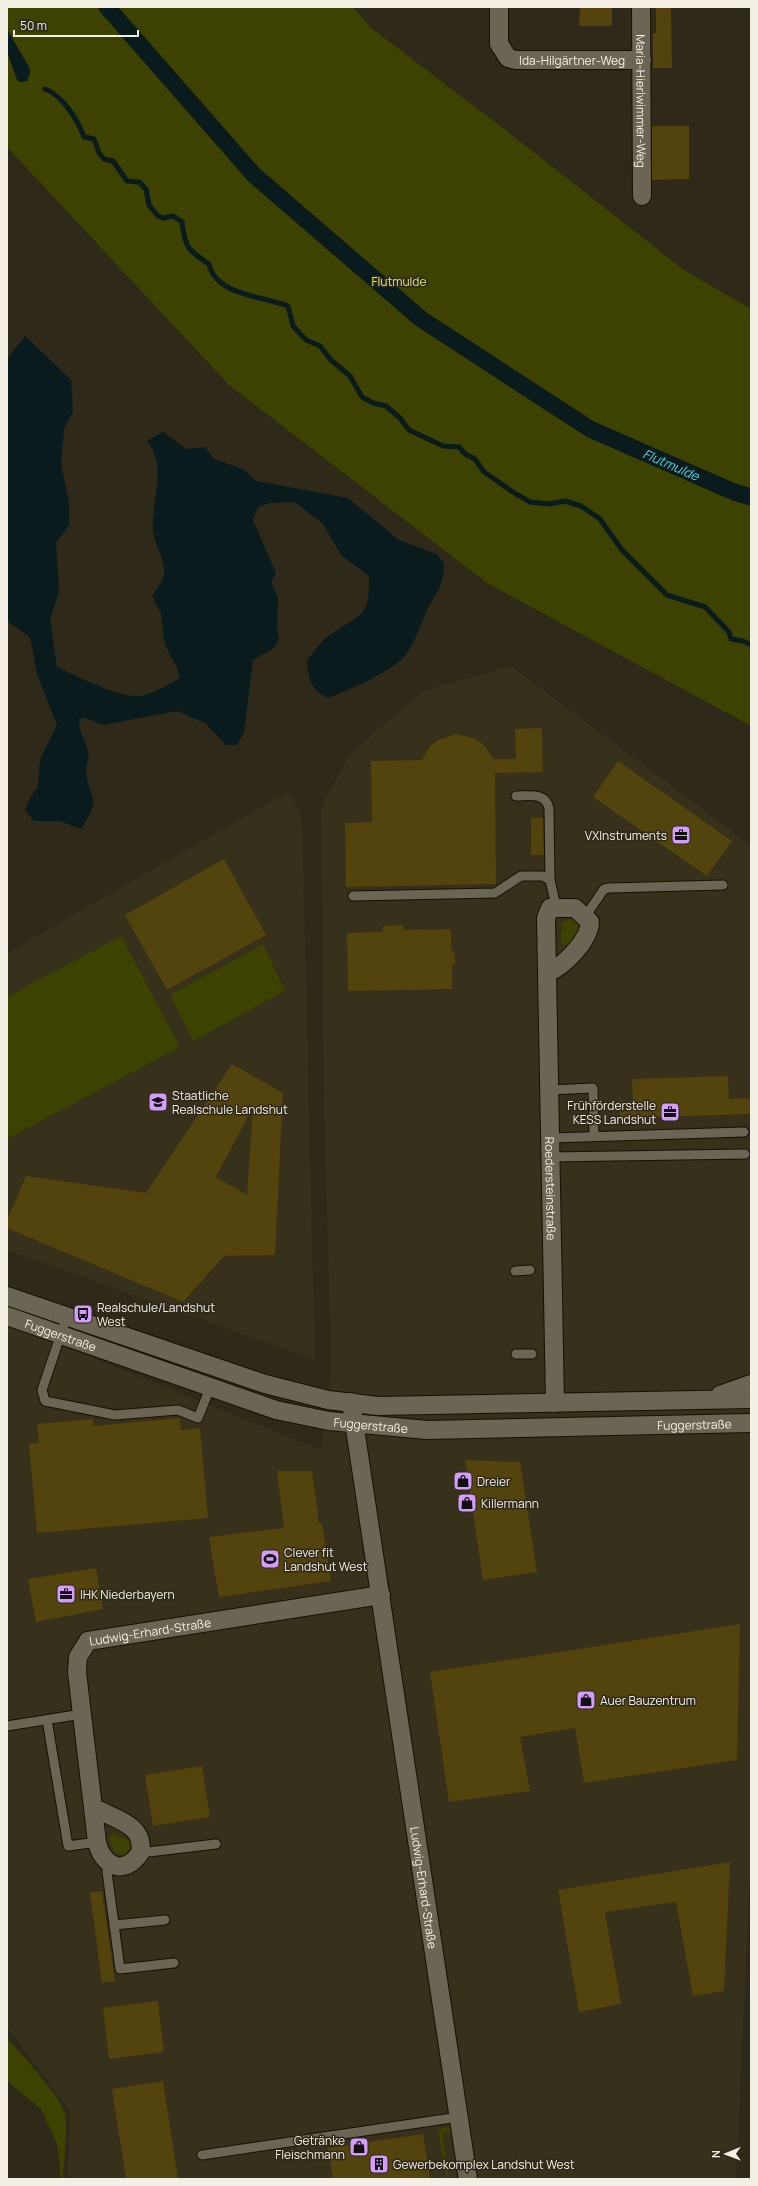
<svg xmlns="http://www.w3.org/2000/svg" width="758" height="2186" viewBox="0 0 758 2186" font-family="Manrope,sans-serif">
  <style>
    .built { fill: #37301a }
    .green { fill: #3e4201 }
    .water { fill: #091b1c }
    .lines { fill: none; stroke-linecap: round; stroke-linejoin: round }
    .stream { stroke: #091b1c; stroke-width: 5 }
    .canal { stroke: #091b1c; stroke-width: 17 }
    .building { fill: #53430c; fill-rule: evenodd }
    .lane-casing { stroke: #161104; stroke-width: 11 }
    .street-casing { stroke: #161104; stroke-width: 20 }
    .lane { stroke: #6b6554; stroke-width: 9 }
    .street { stroke: #6b6554; stroke-width: 18 }
    .labels { text-anchor: middle; dominant-baseline: central; stroke-width: 3; stroke-linejoin: round; paint-order: stroke }
    .street-label { font-size: 12px; fill: #f3efe5; stroke: #2e2919 }
    .park-label { font-size: 12px; fill: #deea6a; stroke: #2e2919 }
    .poi-label { font-size: 12px; fill: #f3efe5; stroke: #2e2919; text-anchor: start }
    .water-label { font-size: 13px; font-style: italic; fill: #43d7e0; stroke: #2e2919 }
  </style>
  <rect width="100%" height="100%" fill="#2e2919"/>
  <g class="built">
    <path d="M511 666 751 845V1853L736 2179H68L70 2111 7 2027V1323L321 1450 331 1370 323 1051 321 806 352 752 423 691Z"/>
    <path d="M288 792 302 817 315 1360 7 1250V953Z"/>
  </g>
  <g class="green">
    <path d="M7 7H353L370 27 508 132 684 270 751 309V726L487 583 229 385 7 147Z"/>
    <path d="M573 918 579 924C580 932 572 945 563 945L560 941 563 922Z"/>
    <path d="M121 936 180 1047 7 1139V997Z"/>
    <path d="M263 944 285 991 193 1041 170 995Z"/>
    <path d="M113 1833 129 1841 130 1849 125 1855 115 1853 109 1838Z"/>
    <path d="M7 2039C20 2052 62 2098 65 2114 68 2128 64 2163 63 2179H61L57 2144 41 2109 7 2081Z"/>
    <path d="M452 2126 453 2132 442 2133 449 2179H446L438 2129Z"/>
  </g>
  <g class="water">
    <path d="M7 29 29 67 30 73 27 81 20 82 17 80 7 51Z"/>
    <path d="M25 336 71 380 73 411 64 429 61 465 69 502V525L56 543 59 592 50 619 57 667C77 676 116 697 138 696 150 696 169 684 180 678L177 668 165 645 161 614 152 596C156 590 162 583 164 575 166 559 154 546 153 530 151 501 168 465 147 441L163 432 186 449 205 447 214 459 245 470 256 481 348 498 399 540 436 554 444 563C443 588 439 587 428 608 421 622 417 638 409 650 397 671 350 689 328 698 309 688 309 680 307 660 314 652 321 641 330 635 361 613 370 619 369 576L341 555 323 524 295 502 270 503 258 507 253 520 276 573 271 582 278 597 277 630 279 639 274 648 253 660 244 732 237 745H226L205 723 177 711 103 725 86 718 79 719C79 734 85 738 88 751 90 757 86 764 86 770 89 802 103 795 81 829L60 821H34L25 810 31 796 38 787 40 759 57 725 37 674 30 637 10 623 7 618V359Z"/>
  </g>
  <g class="lines">
    <path class="stream" d="M45 89C62 95 78 120 84 137L94 139 99 153 104 159 113 161 127 181 139 182 146 189 149 205 158 216 163 218 173 216 182 222C185 248 188 250 209 264 216 296 263 296 288 306L293 326 306 340 320 346 331 360 350 376 362 397 373 403 386 406 400 418 409 430 443 446 459 447 465 454 475 459 484 472 516 494 530 502 550 504 565 501 581 506 600 519 622 550 667 595 705 607 729 632 731 639 743 641 751 645"/>
    <path class="canal" id="s1" d="M107 7 254 175 421 319 590 429 734 492 751 497"/>
  </g>
  <g class="building">
    <path d="M580 7H612V26H579Z"/>
    <path d="M656 7H671L672 68H653V33H656Z"/>
    <path d="M652 126H689V179L652 180Z"/>
    <path d="M542 728 543 772 495 773 496 884 346 887 345 823 372 822 371 761 422 760 430 746 438 740 457 734 476 739 484 745 493 759H516L515 729Z"/>
    <path d="M618 761 732 841 707 876 593 797Z"/>
    <path d="M531 818H543L544 855H531Z"/>
    <path d="M224 859 266 935 167 990 125 915Z"/>
    <path d="M403 925V930L451 929V951H454L455 958V965H452V989L348 991 347 933 383 932V926Z"/>
    <path d="M232 1064 283 1093 275 1255 224 1256 183 1302 7 1228V1220L26 1176 146 1193ZM253 1107 247 1195 216 1177Z"/>
    <path d="M728 1076 729 1099 751 1098V1114L620 1118 619 1101H633L632 1079Z"/>
    <path d="M180 1418 181 1430 200 1428 208 1518 37 1533 29 1444 39 1443 37 1424 93 1419V1426Z"/>
    <path d="M465 1460 520 1462 537 1572 483 1580Z"/>
    <path d="M277 1471H312L319 1523H322L331 1581 219 1597 209 1537 284 1528Z"/>
    <path d="M96 1568 103 1609 36 1622 28 1579Z"/>
    <path d="M740 1624 737 1760 584 1783 575 1728 520 1737 530 1791 449 1802 430 1672Z"/>
    <path d="M202 1766 210 1817 153 1826 145 1775Z"/>
    <path d="M730 1862 724 1991 693 1996 676 1902 605 1912 621 2004 579 2012 558 1890Z"/>
    <path d="M102 1891 115 1981 102 1983 90 1893Z"/>
    <path d="M158 2001 164 2052 109 2059 103 2008Z"/>
    <path d="M163 2081 178 2179H126L112 2089Z"/>
    <path d="M423 2134 430 2179H333L328 2148Z"/>
  </g>
  <g class="lines">
    <g class="lane-casing">
      <g id="lane">
        <path d="M516 796C530 796 545 792 549 808L550 880"/>
        <path d="M353 896 495 893 521 876H543L550 880 556 906"/>
        <path d="M585 917 604 889 609 888 723 885"/>
        <path d="M550 1090 593 1088 594 1136"/>
        <path d="M551 1138 744 1132"/>
        <path d="M551 1157 745 1154"/>
        <path d="M515 1271 530 1270"/>
        <path d="M67 1316 42 1390 45 1401 115 1415 178 1410 198 1418 210 1388"/>
        <path d="M516 1354H532"/>
        <path d="M47 1720 68 1846 97 1842"/>
        <path d="M7 1726 82 1714"/>
        <path d="M140 1853 216 1844"/>
        <path d="M108 1863 107 1872 120 1969 174 1963"/>
        <path d="M114 1925 165 1920"/>
        <path d="M202 2155 459 2117"/>
      </g>
    </g>
    <g class="street-casing">
      <g id="street">
        <path id="s2" d="M499 7V44L508 58 516 60H642"/>
        <path id="s3" d="M641 7 642 196"/>
        <path id="s4" d="M547 973C564 966 589 941 590 922L575 908H550L546 918 555 1403"/>
        <path d="M7 1296 265 1384 328 1400 378 1406 751 1399"/>
        <path id="s5" d="M7 1316 276 1410 329 1421 427 1430 751 1423"/>
        <path d="M720 1395 751 1384"/>
        <path id="s6" d="M351 1402 468 2179"/>
        <path id="s7" d="M93 1807C113 1819 146 1824 140 1853 124 1877 102 1866 97 1842L77 1672 78 1657 88 1641 381 1595"/>
      </g>
    </g>
    <use href="#lane" class="lane"/>
    <use href="#street" class="street"/>
  </g>
  <defs>
    <g id="office-square" transform="scale(1)"><rect x="-9" y="-9" width="18" height="18" rx="4" fill="#d49cfc" stroke="#2e2919"/><path d="M-6-3h4V-5.5h4V-3h4V5H-6ZM-1-4.5V-3h2v-1.5ZM-6 0V1H6V0Z" fill="#111"/></g>
    <g id="school-square" transform="scale(1)"><rect x="-9" y="-9" width="18" height="18" rx="4" fill="#d49cfc" stroke="#2e2919"/><path d="M0-5L7-2L0 1L-7-2ZM-4 1L0 2.5L4 1V4Q0 6-4 4Z" fill="#111"/></g>
    <g id="bus-square" transform="scale(1)"><rect x="-9" y="-9" width="18" height="18" rx="4" fill="#d49cfc" stroke="#2e2919"/><path d="M-5-6H5V4H4V6H2V4H-2V6H-4V4H-5ZM-3.5-4V0h7V-4ZM-3.5 1.2v1.5H-2V1.2ZM2 1.2v1.5H3.5V1.2Z" fill="#111"/></g>
    <g id="shop-square" transform="scale(1)"><rect x="-9" y="-9" width="18" height="18" rx="4" fill="#d49cfc" stroke="#2e2919"/><path d="M-5-2.5h2.3a2.7 3.5 0 0 1 5.4 0H5L5.5 6h-11ZM-1.5-2.5h3a1.5 2.3 0 0 0-3 0Z" fill="#111"/></g>
    <g id="stadium-square" transform="scale(1)"><rect x="-9" y="-9" width="18" height="18" rx="4" fill="#d49cfc" stroke="#2e2919"/><path d="M0-5a6.5 5 0 1 0 0 10a6.5 5 0 1 0 0-10ZM-3.5-1.8h7v3.6h-7Z" fill="#111"/></g>
    <g id="building-square" transform="scale(1)"><rect x="-9" y="-9" width="18" height="18" rx="4" fill="#d49cfc" stroke="#2e2919"/><path d="M-4-6H4V6H1V3H-1V6H-4ZM-2.5-4.3h1.7v1.8h-1.7ZM.8-4.3h1.7v1.8H.8ZM-2.5-1h1.7V.8h-1.7ZM.8-1h1.7V.8H.8Z" fill="#111"/></g>
  </defs>
  <g fill-rule="evenodd">
    <use href="#office-square" x="681" y="835"/>
    <use href="#school-square" x="158" y="1102"/>
    <use href="#office-square" x="670" y="1112"/>
    <use href="#bus-square" x="83" y="1314"/>
    <use href="#shop-square" x="463" y="1481"/>
    <use href="#shop-square" x="467" y="1503"/>
    <use href="#stadium-square" x="270" y="1559"/>
    <use href="#office-square" x="66" y="1594"/>
    <use href="#shop-square" x="586" y="1700"/>
    <use href="#shop-square" x="359" y="2147"/>
    <use href="#building-square" x="379" y="2164"/>
  </g>
  <g class="labels">
    <g class="street-label">
      <text stroke="none"><textPath href="#s2" startOffset="118">Ida-Hilgärtner-Weg</textPath></text>
      <text stroke="none"><textPath href="#s3" startOffset="94">Maria-Hierlwimmer-Weg</textPath></text>
      <text stroke="none"><textPath href="#s4" startOffset="396">Roedersteinstraße</textPath></text>
      <text stroke="none"><textPath href="#s5" startOffset="57">Fuggerstraße</textPath></text>
      <text stroke="none"><textPath href="#s5" startOffset="705">Fuggerstraße</textPath></text>
      <text stroke="none"><textPath href="#s5" startOffset="381">Fuggerstraße</textPath></text>
      <text stroke="none"><textPath href="#s7" startOffset="401">Ludwig-Erhard-Straße</textPath></text>
      <text stroke="none"><textPath href="#s6" startOffset="491">Ludwig-Erhard-Straße</textPath></text>
    </g>
    <g class="park-label">
      <text x="399" y="281">Flutmulde</text>
    </g>
    <g class="poi-label">
      <text x="667" y="835" text-anchor="end">VXInstruments</text>
      <text x="172" y="1095">Staatliche<tspan x="172" dy="14">Realschule Landshut</tspan></text>
      <text x="656" y="1105" text-anchor="end">Frühförderstelle<tspan x="656" dy="14">KESS Landshut</tspan></text>
      <text x="97" y="1307">Realschule/Landshut<tspan x="97" dy="14">West</tspan></text>
      <text x="477" y="1481">Dreier</text>
      <text x="481" y="1503">Killermann</text>
      <text x="284" y="1552">Clever fit<tspan x="284" dy="14">Landshut West</tspan></text>
      <text x="80" y="1594">IHK Niederbayern</text>
      <text x="600" y="1700">Auer Bauzentrum</text>
      <text x="345" y="2140" text-anchor="end">Getränke<tspan x="345" dy="14">Fleischmann</tspan></text>
      <text x="393" y="2164">Gewerbekomplex Landshut West</text>
    </g>
    <g class="water-label">
      <text stroke="none"><textPath href="#s1" startOffset="734">Flutmulde</textPath></text>
    </g>
  </g>
  <rect width="758" height="2186" fill="none" stroke="#f3efe5" stroke-width="16"/>
  <g transform="translate(726 2154) rotate(269)" stroke="#2e2919" stroke-width="3" paint-order="stroke">
  <path d="M0-3L7 15L0 10L-7 15Z" fill="#f3efe5"/>
  <text y="-6" font-size="11" font-weight="bold" text-anchor="middle" fill="#f3efe5">N</text>
  </g>
  <path d="M14 30v6h124v-6" fill="none" stroke="#f3efe5" stroke-width="2"/>
  <text x="20" y="30" font-size="12" fill="#f3efe5" stroke="#2e2919" stroke-width="3" paint-order="stroke">50 m</text>
</svg>
